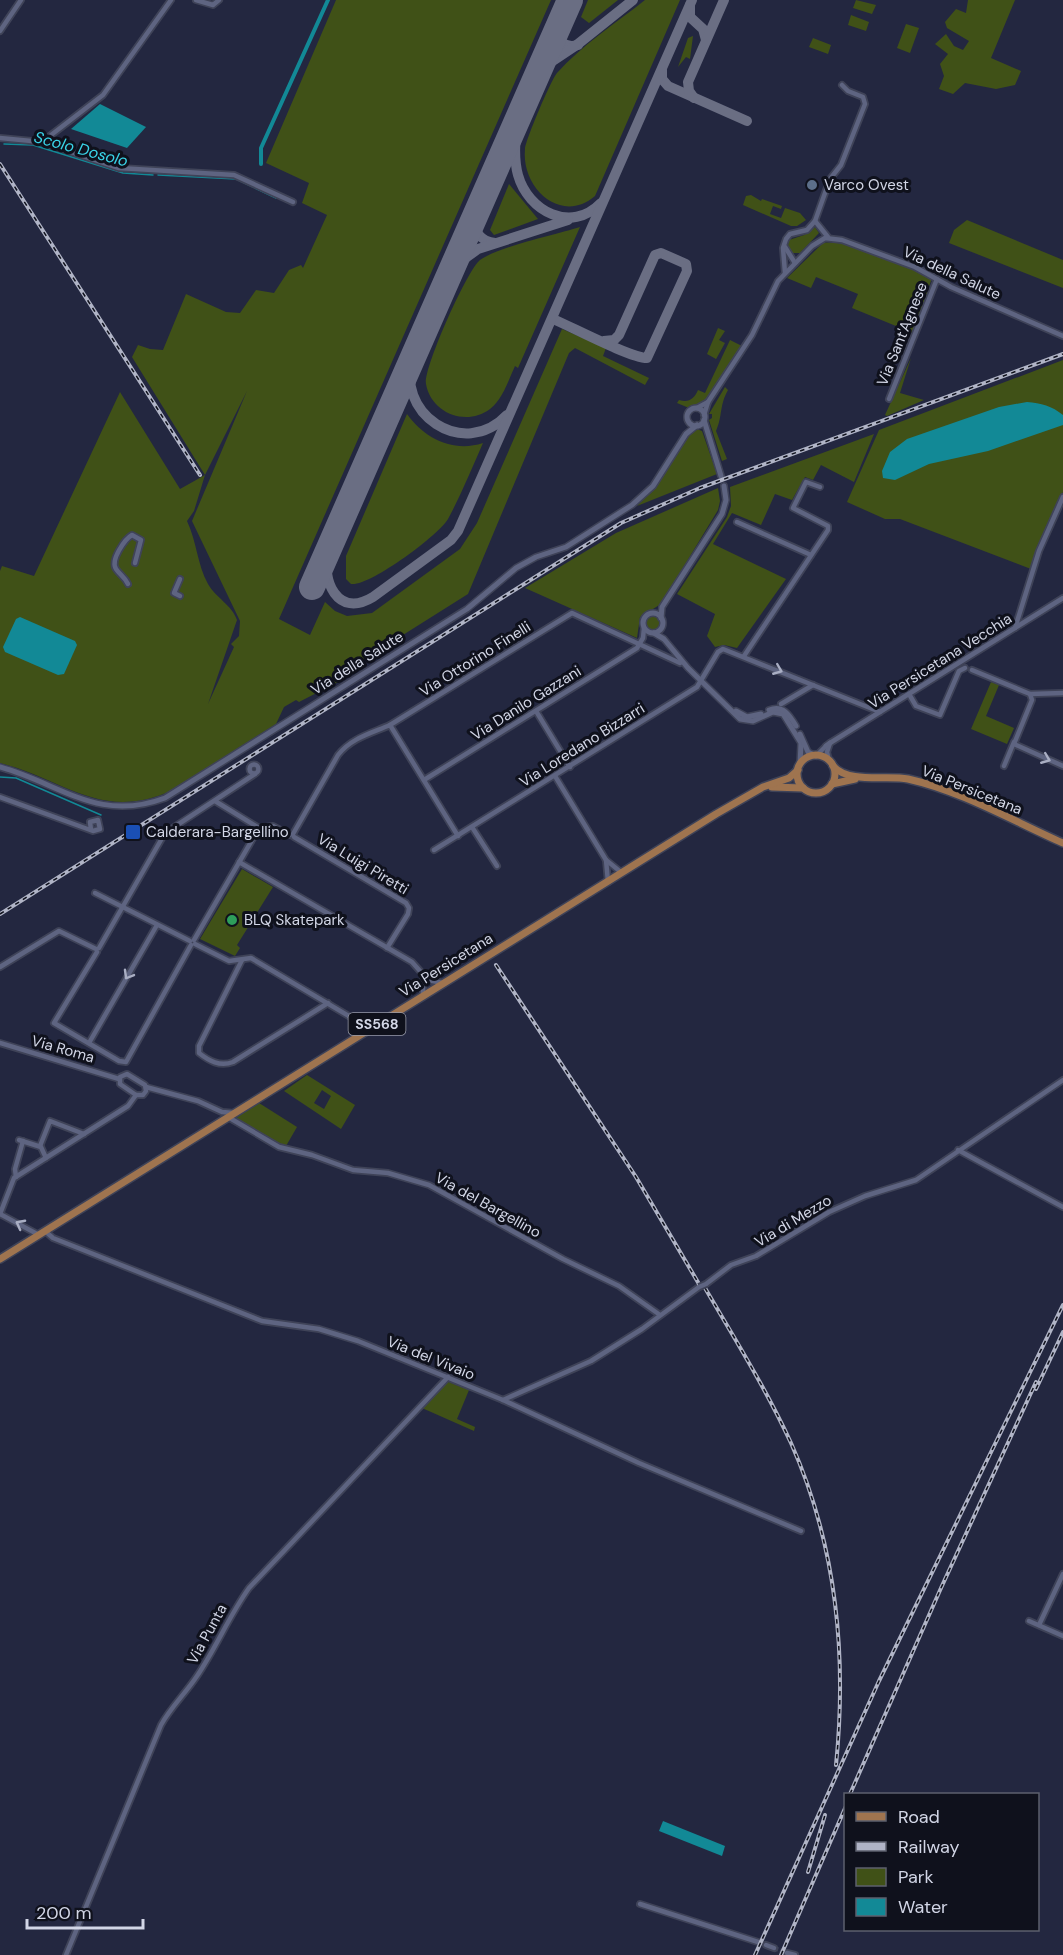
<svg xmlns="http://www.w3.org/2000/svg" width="1063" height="1955" viewBox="0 0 1063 1955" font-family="'DM Sans',sans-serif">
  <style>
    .green { fill: #405117; fill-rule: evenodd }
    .water { fill: #128996 }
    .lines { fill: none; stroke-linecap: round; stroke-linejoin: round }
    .stream { stroke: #128996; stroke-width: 1.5 }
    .canal { stroke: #128996; stroke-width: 4 }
    .taxiway { stroke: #6a6e83; stroke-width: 10 }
    .runway { stroke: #6a6e83; stroke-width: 26 }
    .minor-tunnel { stroke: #3d4159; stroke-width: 4.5; stroke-dasharray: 4.5 2; stroke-linecap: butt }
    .minor-casing { stroke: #3f4358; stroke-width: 8 }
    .tertiary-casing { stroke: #3f4358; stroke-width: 8 }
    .primary-casing { stroke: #3f4358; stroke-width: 10 }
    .minor { stroke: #5e6481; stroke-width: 4.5 }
    .tertiary { stroke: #5e6481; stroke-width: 5 }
    .primary { stroke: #9f744f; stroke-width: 7 }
    .rail-casing { stroke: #b0b4c6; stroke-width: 4 }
    .rail { stroke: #0f111c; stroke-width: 1.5; stroke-dasharray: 4.5; stroke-linecap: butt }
    .minor-bridge-casing { stroke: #3f4358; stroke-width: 8; stroke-linecap: butt }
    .minor-bridge { stroke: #5e6481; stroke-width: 4.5 }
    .oneway { stroke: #a9aec3 }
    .service-dot { fill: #5c6f8a; stroke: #0f111c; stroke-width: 2 }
    .transit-dot { fill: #1a4fb4; stroke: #0f111c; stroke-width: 2 }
    .leisure-dot { fill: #2e9e5b; stroke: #0f111c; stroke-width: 2 }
    .labels { text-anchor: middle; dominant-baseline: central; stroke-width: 6; stroke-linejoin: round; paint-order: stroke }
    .shield { fill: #0f111c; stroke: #989ba9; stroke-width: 1.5 }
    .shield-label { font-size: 14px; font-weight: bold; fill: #d2d6e6 }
    .poi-label { font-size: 15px; fill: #d2d6e6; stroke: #0f111c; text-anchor: start }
    .street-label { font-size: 15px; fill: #d2d6e6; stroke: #0f111c }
    .water-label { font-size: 16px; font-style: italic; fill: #3ad4e8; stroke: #0f111c }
  </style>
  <rect width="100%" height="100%" fill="#232740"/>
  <g class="green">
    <path d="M336 0H551L279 619 310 635 325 602 335 611 347 616 372 613 460 549 477 523 562 329 606 348 603 356 649 378 645 385 575 348 569 353 468 594 341 674 342 680 299 702 296 700 284 707 276 724 173 790C102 823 64 779 0 763V571L2 566 34 576 120 392 180 489 205 475 132 357 138 345 150 349 163 350 186 294 226 312 240 313 256 290 274 293 289 270 301 265 303 268 327 215 302 203 309 183 266 163ZM247 391 192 521 240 621 239 636 231 644 234 647 208 704 237 620C232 605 216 598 208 584 197 564 197 542 187 521L194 511 205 475Z"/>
    <path d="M588 0H618L589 23 581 17Z"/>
    <path d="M645 0H680L595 196C561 225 521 188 525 149 526 139 551 80 557 73 581 46 616 23 645 0Z"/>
    <path d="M856 0 876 5 872 14 853 8Z"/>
    <path d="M968 0H1015L991 58 1021 71 1015 85 996 89 965 83 953 94 939 89 944 76 940 64 948 54 935 44 946 34 954 46 963 50 969 41 947 28 945 22 956 9 966 13Z"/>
    <path d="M851 15 869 22 866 31 848 25Z"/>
    <path d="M906 24 919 28 910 53 897 48Z"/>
    <path d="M693 36 690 59 686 57 678 67 688 38Z"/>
    <path d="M813 38 831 45 828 54 809 47Z"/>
    <path d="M509 184 538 219 494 235 490 230Z"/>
    <path d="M751 195 761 201 762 199 782 206 781 209 773 206 770 214 781 218 785 208 800 213 806 220 797 226H791L743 205 746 196Z"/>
    <path d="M967 220 1063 260V288L949 243 954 230Z"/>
    <path d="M580 227 518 368 515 366C508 381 503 399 490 409 466 427 431 413 426 384 423 369 467 270 480 260 500 246 555 235 580 227Z"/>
    <path d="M815 227 819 233 800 253H791L787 248 789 240 804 235Z"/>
    <path d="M823 243C849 239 909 264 932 278L913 333 852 308 858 294 816 277 811 288 787 278Z"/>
    <path d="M718 328 725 331 719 340 725 343 715 361 716 359 707 354Z"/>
    <path d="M730 340 742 346 702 405 689 408 677 403 679 400C689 403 694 399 698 390L705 393Z"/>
    <path d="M911 358 900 393 924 400 887 416 885 415Z"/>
    <path d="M1063 360V492L1048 523 1031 569 900 519H885L847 502 879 430Z"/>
    <path d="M725 387 728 390C719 406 723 415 716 431L727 459 722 461 709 420 712 418V414H709Z"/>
    <path d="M407 414C424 438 453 453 483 443 472 468 461 495 448 519 439 535 369 587 351 584L346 579V556Z"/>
    <path d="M697 429 702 431 717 474 637 506 659 482 692 431Z"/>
    <path d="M874 434 854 482 821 465 813 480 805 477 792 500 775 494 761 525 732 513 713 544 786 579 737 648 724 645 715 647 707 636 715 614 677 594 727 517 731 506 730 487Z"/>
    <path d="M718 488 720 501 718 510 661 604 640 617 637 638 525 588 616 533Z"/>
    <circle cx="653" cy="623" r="7"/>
    <path d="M991 682 999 685 986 716 1014 728 1007 744 971 729Z"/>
    <path d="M242 869 273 887 237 945 240 948 235 956 200 939Z"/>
    <path d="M307 1075 355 1105 341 1129 284 1091ZM322 1090 331 1096 324 1109 314 1103Z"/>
    <path d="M259 1103 297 1127 286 1146 273 1143 234 1119Z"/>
    <path d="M446 1381 469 1390 457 1419 475 1427 474 1431 422 1408Z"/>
  </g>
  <g class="water">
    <path d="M100 104 146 127 127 148 71 129Z"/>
    <path d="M1027 402C1041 403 1052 406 1063 415V425L988 451 929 464 895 480 883 478 882 471 890 452 907 439 999 407Z"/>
    <path d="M20 617 75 641 77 645 64 674 58 675 5 652 3 647 16 619Z"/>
    <path d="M663 1821 725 1846 722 1856 659 1831Z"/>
  </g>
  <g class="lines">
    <g class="stream">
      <path d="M4 144 33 145 123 173 153 175"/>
      <path d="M158 175 236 179 276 198"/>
      <path d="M0 777 16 778 101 815"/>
    </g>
    <path class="canal" d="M261 164V148L328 0"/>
    <g class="taxiway">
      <path d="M690 5V17L703 29 706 40"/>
      <path d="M559 25C554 39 564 49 578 45"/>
      <path d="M539 70 578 44 633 0"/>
      <path d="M662 70V79L668 86 747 121"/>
      <path d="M694 98 689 91 688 82 724 0"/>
      <path d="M518 118C515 137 513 157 518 175 528 211 571 234 601 203"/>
      <path d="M475 216C473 231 480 241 495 243"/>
      <path d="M453 267 478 249 568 220"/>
      <path d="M553 319C572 327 630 358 647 358L687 271 686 264 661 253 655 255 619 335 614 340 604 341"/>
      <path d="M414 355C392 413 464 461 507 415"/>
      <path d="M328 550C321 580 337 619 373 597L451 540 458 531 692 0"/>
    </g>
    <path class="runway" d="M312 587 570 0"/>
    <path class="minor-tunnel" d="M774 1948 787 1953"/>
    <g class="minor-casing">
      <g id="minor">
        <path d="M196 0 213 5 219 0"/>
        <path d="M0 31 21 0"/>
        <path d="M0 138 42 142 119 168 234 175 293 202"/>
        <path d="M42 142 103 95 171 0"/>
        <path d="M815 221 828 237"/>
        <path d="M785 247 795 263"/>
        <path d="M785 273 783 248 786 239 790 234 807 230 815 221 830 179 841 165 865 104 863 97 848 91 842 85"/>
        <path d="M889 399 937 279"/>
        <path d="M697 408 708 402"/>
        <path d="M704 415 708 402 752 335 778 281 812 246 825 238 842 240 915 267 951 287 1063 336"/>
        <path d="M737 522 811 555"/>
        <path d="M180 579 174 593 180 596"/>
        <path d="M128 584C125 577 120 575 116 569 110 560 125 539 132 535L141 540 135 563"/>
        <path d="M1015 628 1039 551 1063 497"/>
        <path d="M744 656 828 530V526L793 508 806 482 820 487"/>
        <path d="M972 670 1030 694 1063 693"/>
        <path d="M909 694 916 706 940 715 959 671 965 668"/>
        <path d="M1030 694 1032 700 1014 744 1063 766"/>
        <path d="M781 704 813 685"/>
        <path d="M536 711 570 767"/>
        <path d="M390 725 458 836"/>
        <path d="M816 756 826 746"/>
        <path d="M829 761 827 752 830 743 1063 598"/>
        <circle cx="254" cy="769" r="4.5"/>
        <path d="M1004 766 1014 742"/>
        <path d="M555 776 606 860 608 882"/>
        <path d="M424 780 637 648 643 638 644 628"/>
        <path d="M0 797 93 831 100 829 98 820 90 822 91 830"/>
        <path d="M215 801 259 828"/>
        <path d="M472 827 497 866"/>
        <path d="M293 834 338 755C351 738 372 733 390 725L572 613 680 663"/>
        <path d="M294 837 406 903 409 908 408 914 387 948"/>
        <path d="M434 850 697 687 718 652 723 649 880 712"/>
        <path d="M606 860 622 873"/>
        <path d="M239 862 412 962 428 980 443 983"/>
        <path d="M95 893 190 941"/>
        <path d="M194 940 259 828 273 826 290 835"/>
        <path d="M195 944 229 961 251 958 369 1028"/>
        <path d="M99 948 165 833 255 774"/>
        <path d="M97 952 54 1023 119 1061 126 1062 191 945"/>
        <path d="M242 960 199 1046V1053C209 1061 220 1067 233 1062L328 1003"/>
        <path d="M0 967 59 931 96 949"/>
        <path d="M423 977V995"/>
        <path d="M0 1043 119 1079"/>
        <path d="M89 1043 157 925"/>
        <path d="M127 1074 145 1085 146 1091 143 1095H136L120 1084V1077Z"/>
        <path d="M146 1087 198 1101 222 1112 234 1113"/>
        <path d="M228 1117 279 1147 312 1155 353 1170 388 1173 429 1185 563 1259 619 1286 660 1315"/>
        <path d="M19 1140 41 1147 46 1158"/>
        <path d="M40 1146 50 1121 84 1134"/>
        <path d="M958 1150 1063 1207"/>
        <path d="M16 1177 15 1169 23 1141"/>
        <path d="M0 1214 14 1178 128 1106 136 1095"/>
        <path d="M0 1214 39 1235"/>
        <path d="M45 1231 53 1238 262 1321 319 1329 358 1341 503 1400 639 1463 801 1531"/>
        <path d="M706 1284 731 1265 756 1256 829 1212 865 1196 916 1180 1063 1080"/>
        <path d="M503 1400 591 1361 642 1329 699 1287"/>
        <path d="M1029 1621 1063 1636"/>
        <path d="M1039 1625 1063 1574"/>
        <path d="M640 1904 758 1942"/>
        <path d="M766 1945 774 1948"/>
        <path d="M787 1953 795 1955"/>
        <path d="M66 1955 161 1725C171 1707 185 1694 197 1676 216 1648 229 1616 249 1588L448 1377"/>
      </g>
    </g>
    <g class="tertiary-casing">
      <g id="tertiary">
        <circle cx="696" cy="417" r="9"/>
        <path d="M704 420 721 476"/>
        <circle cx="653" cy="623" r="10"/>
        <path d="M661 618 662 607 722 514 726 500 724 486"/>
        <path d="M654 633 664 639 688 668 740 719 753 721 773 712 783 714 801 743 800 765"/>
        <path d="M769 710C783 705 789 714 796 726"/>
        <path d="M736 711 747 717 761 714"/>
        <path d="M800 734 808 752 816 756"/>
        <path d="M826 746 830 743"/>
        <path d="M0 767C61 784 98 823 165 798L467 609 516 568 536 557 566 547 632 505 653 486 686 434 697 425"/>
      </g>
    </g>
    <g class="primary-casing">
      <g id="primary">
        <circle cx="816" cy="774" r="19"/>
        <path d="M833 766C849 784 886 775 908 779 962 791 1013 821 1063 843"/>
        <path d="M832 784 855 779"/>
        <path d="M772 787 803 788"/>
        <path d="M0 1259 716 814 763 787 789 778 798 770"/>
      </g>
    </g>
    <use href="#minor" class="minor"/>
    <use href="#tertiary" class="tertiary"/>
    <use href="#primary" class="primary"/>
    <g class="rail-casing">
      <g id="rail">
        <path d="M0 164 200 475"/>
        <path d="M0 914 621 523 700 488 1063 354"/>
        <path d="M496 965 636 1177 699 1284"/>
        <path d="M705 1288C735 1339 766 1389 791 1443 836 1544 847 1656 836 1765"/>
        <path d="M1036 1389 1063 1332"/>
        <path d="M850 1794 941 1588 1036 1382"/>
        <path d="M808 1872 825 1815"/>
        <path d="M755 1955 879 1681 1063 1305"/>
        <path d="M781 1955 846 1806"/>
      </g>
    </g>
    <use href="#rail" class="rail"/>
    <g class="minor-bridge-casing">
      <path id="minor-bridge" d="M699 1287 706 1284"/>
    </g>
    <use href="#minor-bridge" class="minor-bridge"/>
  </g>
  <defs><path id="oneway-chevron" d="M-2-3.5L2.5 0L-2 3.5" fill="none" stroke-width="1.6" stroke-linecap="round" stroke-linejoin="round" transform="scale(1.5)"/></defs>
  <g class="oneway">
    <use href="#oneway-chevron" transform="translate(778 670) rotate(22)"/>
    <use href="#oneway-chevron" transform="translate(1046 759) rotate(22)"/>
    <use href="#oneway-chevron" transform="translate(128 975) rotate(120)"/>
    <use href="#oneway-chevron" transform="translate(20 1224) rotate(-152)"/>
  </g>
  <circle class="service-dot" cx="812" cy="185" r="6"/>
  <rect class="transit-dot" x="125" y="824" width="16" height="16" rx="3"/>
  <circle class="leisure-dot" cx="232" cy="920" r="6"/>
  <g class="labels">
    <rect class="shield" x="348.5" y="1013" width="57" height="22" rx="4.5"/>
    <g class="shield-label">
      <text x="377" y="1024">SS568</text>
    </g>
    <g class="poi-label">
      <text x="824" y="185">Varco Ovest</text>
      <text x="146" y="832">Calderara-Bargellino</text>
      <text x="244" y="920">BLQ Skatepark</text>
    </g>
    <g class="street-label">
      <text transform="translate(952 273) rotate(25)">Via della Salute</text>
      <text transform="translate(902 334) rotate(-68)">Via Sant'Agnese</text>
      <text transform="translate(475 659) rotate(-32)">Via Ottorino Finelli</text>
      <text transform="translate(940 661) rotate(-32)">Via Persicetana Vecchia</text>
      <text transform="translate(357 663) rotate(-32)">Via della Salute</text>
      <text transform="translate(526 703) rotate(-32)">Via Danilo Gazzani</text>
      <text transform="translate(582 745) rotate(-32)">Via Loredano Bizzarri</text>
      <text transform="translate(972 790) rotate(22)">Via Persicetana</text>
      <text transform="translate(363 864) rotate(31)">Via Luigi Piretti</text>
      <text transform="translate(446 965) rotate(-32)">Via Persicetana</text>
      <text transform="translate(63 1049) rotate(16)">Via Roma</text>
      <text transform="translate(488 1205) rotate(29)">Via del Bargellino</text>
      <text transform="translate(793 1221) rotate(-31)">Via di Mezzo</text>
      <text transform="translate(431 1358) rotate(22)">Via del Vivaio</text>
      <text transform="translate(207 1634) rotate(-61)">Via Punta</text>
    </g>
    <g class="water-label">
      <text transform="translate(81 149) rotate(15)">Scolo Dosolo</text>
    </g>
  </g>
  <rect x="844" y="1793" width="195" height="138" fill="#0f111c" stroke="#5d606d" stroke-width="1.5"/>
  <rect x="856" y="1812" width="30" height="9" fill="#9f744f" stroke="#5d606d" stroke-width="1.5"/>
  <text x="898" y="1823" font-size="18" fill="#d2d6e6">Road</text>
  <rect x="856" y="1842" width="30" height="9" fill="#b0b4c6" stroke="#5d606d" stroke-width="1.5"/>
  <text x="898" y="1853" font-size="18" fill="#d2d6e6">Railway</text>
  <rect x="856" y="1868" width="30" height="18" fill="#405117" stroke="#5d606d" stroke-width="1.5"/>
  <text x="898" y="1883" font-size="18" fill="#d2d6e6">Park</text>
  <rect x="856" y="1898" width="30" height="18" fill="#128996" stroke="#5d606d" stroke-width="1.5"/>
  <text x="898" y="1913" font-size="18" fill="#d2d6e6">Water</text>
  <path d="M27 1919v9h116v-9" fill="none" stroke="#d2d6e6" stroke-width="3"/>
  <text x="36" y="1919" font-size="18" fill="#d2d6e6" stroke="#0f111c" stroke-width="4.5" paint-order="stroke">200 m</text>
</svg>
